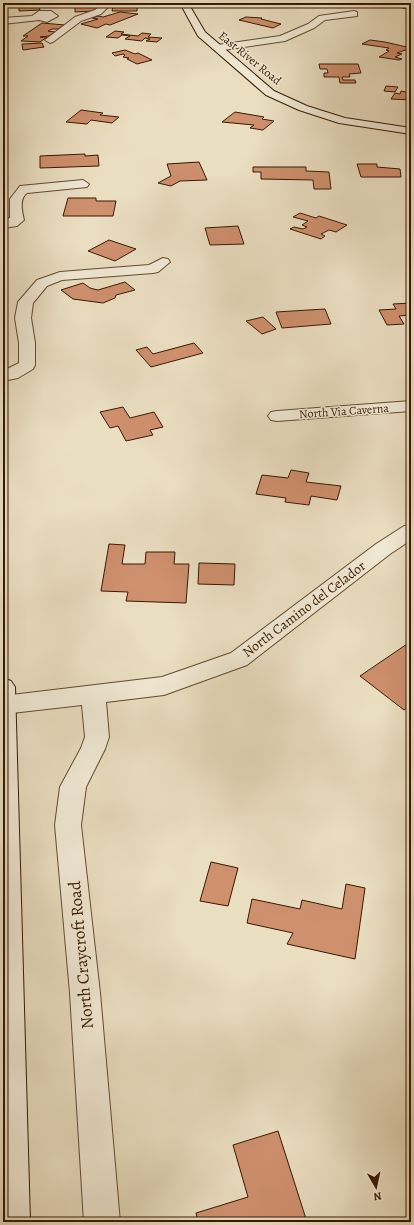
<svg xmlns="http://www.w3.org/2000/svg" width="414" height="1225" viewBox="0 0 414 1225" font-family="Alegreya,serif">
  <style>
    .building { fill: #cf906e; stroke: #371902 }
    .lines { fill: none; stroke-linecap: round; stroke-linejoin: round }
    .street-casing { stroke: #644a32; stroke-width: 2 }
    .secondary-casing { stroke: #371902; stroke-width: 2 }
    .street { fill: #f2ead7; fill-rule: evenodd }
    .secondary { fill: #f2ead7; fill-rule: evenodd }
    .labels { text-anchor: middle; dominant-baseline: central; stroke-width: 3; stroke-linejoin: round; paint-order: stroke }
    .far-street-label { font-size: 12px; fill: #371902; stroke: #f2ead7 }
    .street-label { font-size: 14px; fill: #371902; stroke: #f2ead7 }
    .near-street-label { font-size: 17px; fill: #371902; stroke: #f2ead7 }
  </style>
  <rect width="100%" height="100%" fill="#ebdfc2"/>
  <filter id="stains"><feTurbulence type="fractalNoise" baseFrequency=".005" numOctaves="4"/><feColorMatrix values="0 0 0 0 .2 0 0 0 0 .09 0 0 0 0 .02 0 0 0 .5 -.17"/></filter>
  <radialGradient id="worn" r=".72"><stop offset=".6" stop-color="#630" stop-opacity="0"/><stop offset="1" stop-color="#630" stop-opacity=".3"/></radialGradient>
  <g class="building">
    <path d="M18 3H43V6H39L40 10 19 11V7L30 5H18Z"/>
    <path d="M75 3H101V5L92 6H98L94 11 75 12Z"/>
    <path d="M116 3H143V7H137V11H112L113 6H125L116 5Z"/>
    <path d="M409 3H411V9L402 8 399 6 410 4Z"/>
    <path d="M120 12 138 14 110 25 106 24 97 28 81 24 98 19 92 18 98 16 103 17Z"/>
    <path d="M246 17 262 18 261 19 281 24 273 28 239 20Z"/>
    <path d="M42 23 65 25 58 29H52L48 31 55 32 49 36 40 37H47L40 42 21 41 28 36H23Z"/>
    <path d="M115 31 124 32 121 34 138 36 142 33 151 34 148 37 162 38 157 42 146 41 150 39 145 38 142 41 125 39 130 36 122 35 118 38 106 37Z"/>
    <path d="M370 40 385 42 411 48 397 53 402 54 395 57 402 59 399 60 379 57 389 51 386 50 389 48 362 44Z"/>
    <path d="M42 43 44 47 23 50 22 44Z"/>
    <path d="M125 50 135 54 138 53 152 60 137 64 127 59 129 58 123 57 125 55 123 54 115 56 112 53Z"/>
    <path d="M319 64H358L361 73 349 74 350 77H342L343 80H355L356 83H340L339 77H324V73H328L327 69H320Z"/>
    <path d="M386 86 398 87 395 92 384 91Z"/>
    <path d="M401 91 411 93V100L391 99 395 93 400 94Z"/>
    <path d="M81 110 103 113 100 115 119 117 112 123 91 120 87 124 66 122Z"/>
    <path d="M235 112 264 117 262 119 274 121 263 130 250 128 254 125 222 122Z"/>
    <path d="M85 154V156L98 155 99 166 40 168V156Z"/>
    <path d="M199 162 207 180 180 181 171 186 158 183 171 176 167 164Z"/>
    <path d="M357 164H377V167L400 169 401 177H361Z"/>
    <path d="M253 167H306V171L329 172 331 189H314L313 180 261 179V172H253Z"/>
    <path d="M68 198H96V201H116L113 216H63Z"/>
    <path d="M300 213 316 218 319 216 347 225 336 232 329 230 321 234 325 236 321 239 290 229 294 227 303 229 307 227 302 225 308 221 293 217Z"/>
    <path d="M238 226 244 244 210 245 205 228Z"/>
    <path d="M109 240 136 249 115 261 88 251Z"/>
    <path d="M125 282 135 290 116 295 115 298 103 303 73 299 61 290 83 283 90 288 98 290Z"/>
    <path d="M411 303V315L399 316 404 324 387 325 379 310 396 309 393 304Z"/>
    <path d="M325 309 331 324 282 328 276 312Z"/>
    <path d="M263 317 276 329 262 334 246 321Z"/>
    <path d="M194 343 203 353 151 367 136 350 147 347 153 354Z"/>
    <path d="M123 407 130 418 154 412 163 427 150 430 153 435 126 441 118 426 110 428 100 412Z"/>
    <path d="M291 470 309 473 306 482 341 486 337 500 311 496 309 505 285 502 286 498 256 494 262 475 288 478Z"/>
    <path d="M109 544 125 545 122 564H145L146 552H175L174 564H189L186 603 126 601 128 592 101 591Z"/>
    <path d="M199 563 235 564 234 585 198 584Z"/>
    <path d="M410 642 411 704 404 710 360 676Z"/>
    <path d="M211 862 238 868 228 906 200 901Z"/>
    <path d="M346 884 365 888 355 959 287 944 293 933 247 923 252 899 300 909 302 900 342 909Z"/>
    <path d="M278 1131 307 1222H198L196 1213 248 1197 233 1145Z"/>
  </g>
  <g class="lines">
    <g class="street-casing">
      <g id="street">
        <path d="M103 3H112L101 14 81 21 53 42 50 43 45 40 75 17 95 10Z"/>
        <path d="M39 11H51L58 16 47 22 39 20 3 24V18L32 16Z"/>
        <path d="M354 11 357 12V16L325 20 314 28 285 41 217 51 212 48 217 45 280 36 308 24 319 16Z"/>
        <path d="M83 180 89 184 87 187 27 193C19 199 22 211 24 220L17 226 3 228V220L10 218V199L20 186Z"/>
        <path d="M163 258 168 259 170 262 158 272 153 273 62 280 47 286 33 303 31 318 35 343V365L33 369 18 378 3 381V371L19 363V343L15 318 18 302 37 280 60 272 149 265Z"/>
        <path d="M411 401V411L277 421 271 420 268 416 271 412 277 411Z"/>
        <path d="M411 525V540L390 554 247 665 164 695 106 702 109 737 105 749 86 787 81 825 100 993 120 1222H84L70 993 55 825 60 787 81 748 85 737 82 705 3 714V696L162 677 231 653 376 544 404 526Z"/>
      </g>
    </g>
    <g class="secondary-casing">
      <g id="secondary">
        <path d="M180 3H188L205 32 274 91 307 106 345 118 411 128V134L339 123 299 110 266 95 198 36Z"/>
        <path d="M3 678 11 681 15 687 30 1222H3Z"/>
      </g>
    </g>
    <use href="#street" class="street"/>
    <use href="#secondary" class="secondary"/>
  </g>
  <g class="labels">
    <g class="far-street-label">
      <text transform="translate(250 58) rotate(39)">East River Road</text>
      <text transform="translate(344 411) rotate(-4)">North Via Caverna</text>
    </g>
    <g class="street-label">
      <text transform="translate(304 609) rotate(-37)">North Camino del Celador</text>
    </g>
    <g class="near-street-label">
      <text transform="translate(81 955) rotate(-95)">North Craycroft Road</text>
    </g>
  </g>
  <rect width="414" height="1225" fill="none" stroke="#ebdfc2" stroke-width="16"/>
  <rect x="4" y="4" width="406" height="1217" fill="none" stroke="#371902" stroke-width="2"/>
  <rect x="8" y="8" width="398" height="1209" fill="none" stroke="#371902"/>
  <g transform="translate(376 1187) rotate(171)" stroke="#f2ead7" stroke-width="3" paint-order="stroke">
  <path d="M0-3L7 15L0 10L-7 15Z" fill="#371902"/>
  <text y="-6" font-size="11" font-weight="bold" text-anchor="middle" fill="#371902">N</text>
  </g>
  <rect width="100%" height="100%" filter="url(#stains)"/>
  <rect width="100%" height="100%" fill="url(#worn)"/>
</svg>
